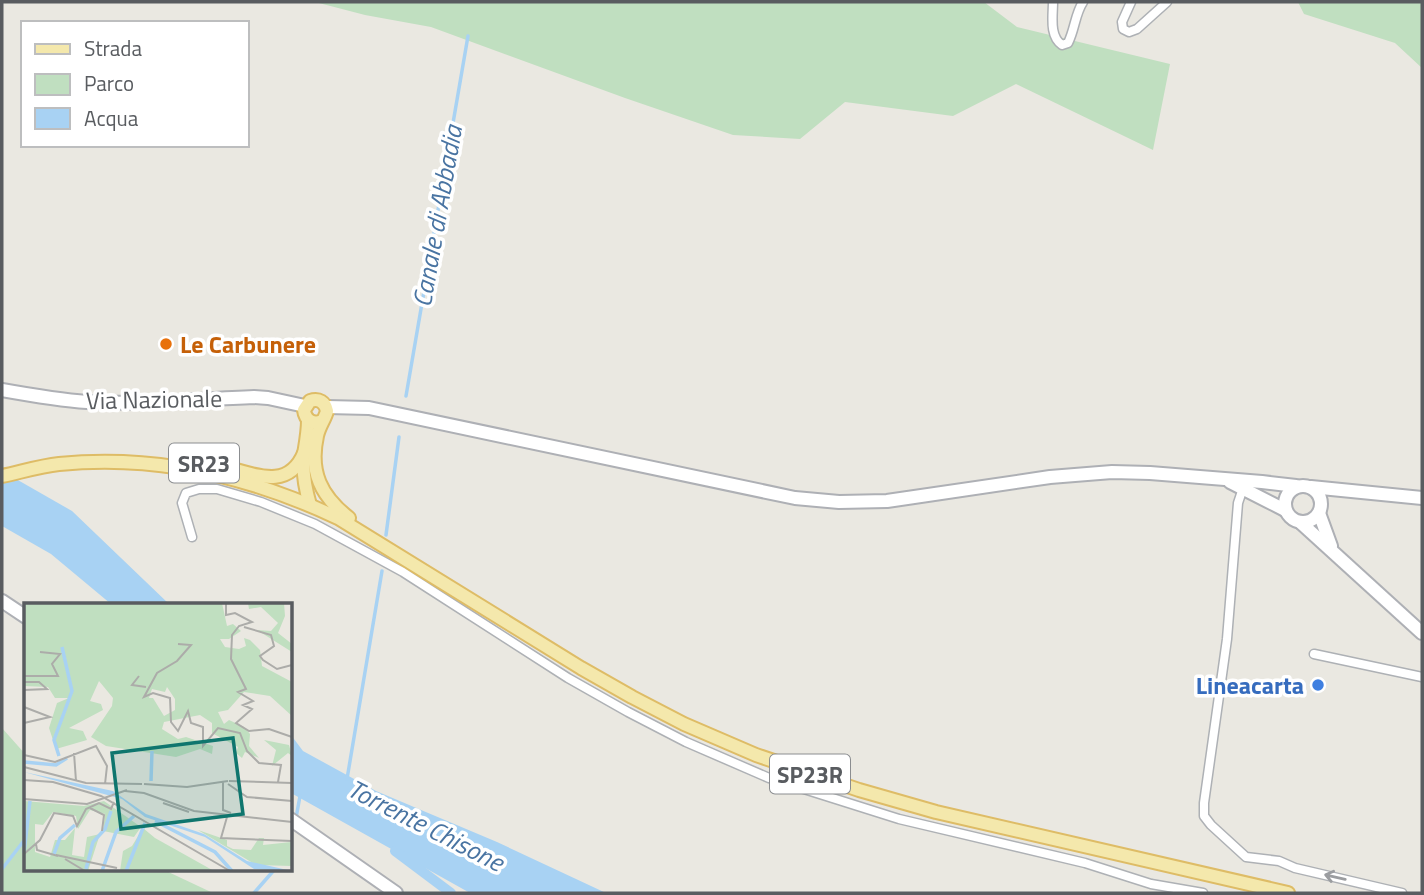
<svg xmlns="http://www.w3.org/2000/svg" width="1424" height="895" viewBox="0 0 1424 895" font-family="'Titillium Web',sans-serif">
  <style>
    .green { fill: #c0dfc0 }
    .water { fill: #a8d2f3 }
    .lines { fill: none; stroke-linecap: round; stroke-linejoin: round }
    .stream { stroke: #a8d2f3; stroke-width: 3.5 }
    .canal { stroke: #a8d2f3; stroke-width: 10 }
    .street-casing { stroke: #aeb1b5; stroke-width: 11 }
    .secondary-casing { stroke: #aeb0b5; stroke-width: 16 }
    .primary-casing { stroke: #debc66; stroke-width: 16 }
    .street { stroke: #fff; stroke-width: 8 }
    .secondary { stroke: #fff; stroke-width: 12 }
    .primary { stroke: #f4e8ac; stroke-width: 12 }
    .oneway { stroke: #9b9da0 }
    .food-dot { fill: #e8710a; stroke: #fff; stroke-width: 2.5 }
    .shop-dot { fill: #3f7fe0; stroke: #fff; stroke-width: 2.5 }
    .labels { text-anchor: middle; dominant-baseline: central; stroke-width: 7; stroke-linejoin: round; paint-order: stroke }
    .shield { fill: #fff; stroke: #8b8d90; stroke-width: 2 }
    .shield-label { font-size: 23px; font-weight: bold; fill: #595c60 }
    .food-label { font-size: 24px; font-weight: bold; fill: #c56008; stroke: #fff; text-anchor: start }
    .street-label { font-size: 24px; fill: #595c60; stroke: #fff }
    .shop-label { font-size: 24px; font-weight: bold; fill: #366cbe; stroke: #fff; text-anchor: end }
    .water-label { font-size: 26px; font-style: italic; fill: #4974a2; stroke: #fff }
    .inset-river { fill: none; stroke: #a8d2f3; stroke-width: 3.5 }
    .inset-road { fill: none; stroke: #acaca9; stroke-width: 2 }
    .view { fill: #0f766e; fill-opacity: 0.15; stroke: #0f766e; stroke-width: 3.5 }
    .inset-edge { fill: none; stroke: #595c60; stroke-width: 3.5 }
  </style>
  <rect width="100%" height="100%" fill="#eae8e1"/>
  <g class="green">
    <path d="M315 2H984L1017 27 1170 64 1153 150 1016 84 953 116 845 102 800 139 733 135 625 98 431 27 365 15Z"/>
    <path d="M1298 2H1422V68L1395 43 1304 14Z"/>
    <path d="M2 728 26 755V869H162L213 893H2Z"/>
  </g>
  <g class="water">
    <path d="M2 471 72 511 169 604H111L51 554 2 526Z"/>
    <path d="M291 735 303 751 376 791 497 842 606 893H470L291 793Z"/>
  </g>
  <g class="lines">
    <g class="stream">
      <path d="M406 396 468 36"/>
      <path d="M386 535 399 437"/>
      <path d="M347 779 382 571"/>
      <path d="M296 818 300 796"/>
      <path d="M2 869 26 838"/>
      <path d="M254 893 275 869"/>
    </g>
    <path class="canal" d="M395 851 451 893"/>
    <g class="street-casing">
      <g id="street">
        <path d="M1053 2C1053 16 1049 36 1062 45L1068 43C1075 29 1075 14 1083 2"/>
        <path d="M1131 2 1122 22 1123 29 1129 32 1137 29 1167 2"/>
        <path d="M1243 488 1238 503 1227 639 1204 803V816L1211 825 1246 857 1279 861 1295 868 1402 893"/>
        <path d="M192 537 182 503 186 493 199 489H217L261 502 315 524 403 572 568 678 628 712 686 742 769 778 899 819 1085 863 1151 884 1203 893"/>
        <path d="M1314 654 1422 677"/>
      </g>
    </g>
    <g class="secondary-casing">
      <g id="secondary">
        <path d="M2 390C30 395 58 400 87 402 143 405 198 399 254 397L268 398 305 406"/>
        <path d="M327 407 369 408 795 498 839 502 887 501 1050 477 1112 472 1150 473 1262 482 1296 486"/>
        <path d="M1230 482 1285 510"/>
        <circle cx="1303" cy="504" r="18"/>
        <path d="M1311 487 1422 498"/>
        <path d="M1319 513 1331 546"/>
        <path d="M1300 522 1422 633"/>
        <path d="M2 601 26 617"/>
        <path d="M290 819 396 893"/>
      </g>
    </g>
    <g class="primary-casing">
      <g id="primary">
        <path d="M308 420C308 432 306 442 304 454 302 472 305 488 310 505"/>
        <path d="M322 421C313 425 305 420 304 410L310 401C319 398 325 402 327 411 325 419 319 426 317 436 309 472 321 496 349 518"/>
        <path d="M229 468C258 476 289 489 304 453"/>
        <path d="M2 476C21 472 40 466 59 464 157 454 251 477 338 518L581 668 632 697 684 724 756 755 859 790 936 812 1288 893"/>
      </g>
    </g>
    <use href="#street" class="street"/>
    <use href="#secondary" class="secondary"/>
    <use href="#primary" class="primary"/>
  </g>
  <defs><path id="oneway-shaft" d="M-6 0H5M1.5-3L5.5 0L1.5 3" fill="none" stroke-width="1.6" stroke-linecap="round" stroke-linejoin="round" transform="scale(1.75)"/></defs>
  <use class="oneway" href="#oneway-shaft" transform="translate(1335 877) rotate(-167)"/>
  <circle class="food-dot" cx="166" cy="344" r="7"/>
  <circle class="shop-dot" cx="1318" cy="685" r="7"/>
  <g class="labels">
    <g class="shield">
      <rect x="169" y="443.5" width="70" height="39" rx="5"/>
      <rect x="770" y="754.5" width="80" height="39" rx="5"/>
    </g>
    <g class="shield-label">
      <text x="204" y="463">SR23</text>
      <text x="810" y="774">SP23R</text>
    </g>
    <g class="food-label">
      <text x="180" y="344">Le Carbunere</text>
    </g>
    <g class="street-label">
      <text transform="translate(154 399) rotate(-1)">Via Nazionale</text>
    </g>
    <g class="shop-label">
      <text x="1304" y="685">Lineacarta</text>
    </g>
    <g class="water-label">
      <text transform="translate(437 216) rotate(-80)">Canale di Abbadia</text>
      <text transform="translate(426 825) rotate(27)">Torrente Chisone</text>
    </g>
  </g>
  <g transform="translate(24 603)">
    <rect width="268" height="268" fill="#eae8e1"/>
    <path d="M0 0H198L203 23 209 21 217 28 205 36H196L201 44 215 46 222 43 220 35 226 37 236 47 238 63 268 79V113L246 93 220 89 204 107 194 109 200 121 205 117 220 124 226 131 225 143 235 155 221 149 218 155 212 150 214 144 188 130V120L176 112 140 119 138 126 154 136 162 134 189 143 188 151 176 146 152 154 82 143 67 134 88 103 89 95 75 78 66 98 77 101 79 107 45 125 59 128 63 137 32 146 25 125 33 100 45 95H31L24 84 0 83ZM143 84 151 96V107L140 113 129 95H125L128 86 141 89ZM224 0H260L261 13 254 30 268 41V49L233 27 247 28 254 20 237 4 225 6ZM240 137 265 142 268 153 264 150 248 163 252 147ZM0 198 60 203 80 198 117 224 110 234 79 228 81 211 66 207 54 226 52 213 29 209 19 222 11 221V249L26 254 31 237H41L51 225 48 252 60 254 63 234 76 231 64 268H0ZM119 225 131 235 190 268H96L99 248 108 243ZM174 227 203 237V243L209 246 227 247 235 235H240L239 242 267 239 268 263 232 262Z" fill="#c0dfc0" fill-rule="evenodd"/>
    <path d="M0 169 89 188 122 211 180 231 223 258 268 268 230 266 181 234 121 214 98 196Z" fill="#a8d2f3"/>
    <path class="inset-river" d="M35 153 30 137 48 88 38 44M0 159 32 162 43 155M127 178 128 148M131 218 191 249 208 268M0 250 6 198M30 251 36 235 51 222M62 266 69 239 81 226 87 208M78 268 92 229 110 213M102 268 121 220"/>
    <path class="inset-road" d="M202 0V12L211 10 228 19 215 23 208 32 207 56 222 86 214 89 229 98 219 102 228 106 212 120 225 128 245 126 268 134M220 24 247 32 250 43 236 53 239 57 253 66 268 62M154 41 167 42 153 58 133 70 120 94 129 90 146 95 147 119 154 128 164 108 167 120 179 124V143L194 125 216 130 223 148 235 160 257 162 254 179M0 73H34L28 61 36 51 16 49M115 73 108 82 122 84M0 79H15L23 86 0 87M0 104 26 114 0 120M50 150 52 178M0 152 31 159 72 143 83 163 81 181M0 164 62 180 118 181M0 177 29 179 77 193 206 268M199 178V207L207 210M205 178 268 180M120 181 163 184 204 178M204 181 223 194 268 198M101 188 120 190 170 208 268 219M0 196 63 201 103 187M139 200 165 209M66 205 80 212 78 228M203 214 197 235 268 238M12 241 13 247 34 253M0 251 16 237 30 210 49 213 53 223 62 206 75 200 87 206 90 199M32 252 93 265M41 256 61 268"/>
    <path class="view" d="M209 135 219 211 97 226 88 150Z"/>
    <rect width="268" height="268" class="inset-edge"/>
  </g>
  <rect width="1424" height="895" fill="none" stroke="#595c60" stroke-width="7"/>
  <rect x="21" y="21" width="228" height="126" fill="#ffffff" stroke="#bdbebf" stroke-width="2"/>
  <rect x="35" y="44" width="35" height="10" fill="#f4e8ac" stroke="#bdbebf" stroke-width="2"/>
  <text x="84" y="56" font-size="21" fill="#595c60">Strada</text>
  <rect x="35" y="74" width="35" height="21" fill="#c0dfc0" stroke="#bdbebf" stroke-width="2"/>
  <text x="84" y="91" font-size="21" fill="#595c60">Parco</text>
  <rect x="35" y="108" width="35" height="21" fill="#a8d2f3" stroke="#bdbebf" stroke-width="2"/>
  <text x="84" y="126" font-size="21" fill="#595c60">Acqua</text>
</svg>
